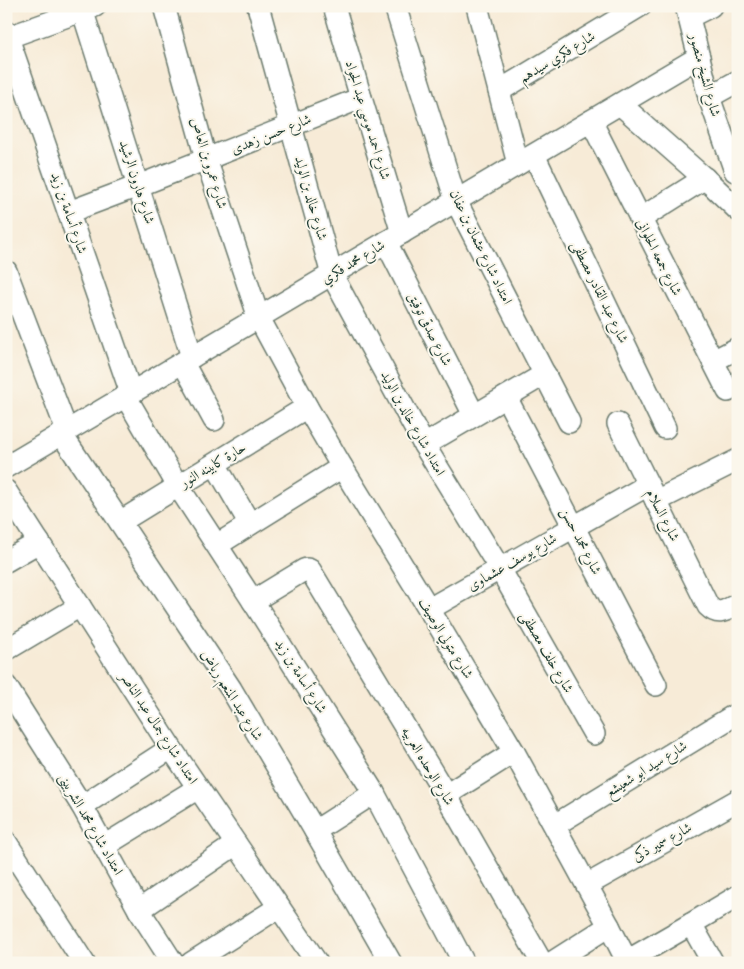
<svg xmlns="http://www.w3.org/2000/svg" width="744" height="969" viewBox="0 0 744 969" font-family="'IM FELL French Canon',Amiri,serif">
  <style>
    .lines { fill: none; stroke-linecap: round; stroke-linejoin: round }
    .street-casing { stroke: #6b7a6d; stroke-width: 24 }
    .street { stroke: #fff; stroke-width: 21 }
    .labels { text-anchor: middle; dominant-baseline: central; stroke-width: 4; stroke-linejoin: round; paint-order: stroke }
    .street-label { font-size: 14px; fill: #1f3d34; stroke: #fbf7ec }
  </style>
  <rect width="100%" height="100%" fill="#fbf7ec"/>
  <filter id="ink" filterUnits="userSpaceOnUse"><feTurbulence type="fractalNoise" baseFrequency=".02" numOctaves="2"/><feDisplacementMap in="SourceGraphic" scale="10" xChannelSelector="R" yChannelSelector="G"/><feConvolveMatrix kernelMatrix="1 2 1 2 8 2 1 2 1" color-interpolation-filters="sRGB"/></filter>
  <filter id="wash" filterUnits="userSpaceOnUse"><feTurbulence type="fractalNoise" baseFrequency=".0096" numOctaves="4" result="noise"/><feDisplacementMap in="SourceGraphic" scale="20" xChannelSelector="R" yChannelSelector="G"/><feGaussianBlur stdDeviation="1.12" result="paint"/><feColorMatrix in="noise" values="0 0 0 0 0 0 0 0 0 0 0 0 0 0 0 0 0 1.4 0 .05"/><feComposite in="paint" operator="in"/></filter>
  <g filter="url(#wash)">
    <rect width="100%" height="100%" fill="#f7ebd7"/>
  </g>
  <g filter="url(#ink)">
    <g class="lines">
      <g class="street-casing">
        <g id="street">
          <path d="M81 6 192 357"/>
          <path d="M164 6 206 159 259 318 307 407 342 467 429 609 514 752 609 926 628 963"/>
          <path d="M258 6 332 275 424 445 500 569 594 734"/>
          <path d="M334 6 361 98 402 233"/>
          <path d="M395 6 456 201 569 422"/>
          <path d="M477 6 518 164"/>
          <path d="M686 6 709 97 735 171"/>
          <path d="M689 17 711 6"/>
          <path d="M6 32 131 393"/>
          <path d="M6 38 95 6"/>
          <path d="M499 91 640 6"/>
          <path d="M709 97 738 81"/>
          <path d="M620 104 712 185 738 210"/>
          <path d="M591 121 728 391"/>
          <path d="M534 155 665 428"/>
          <path d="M69 212 138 186 361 98"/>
          <path d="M640 219 705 178"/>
          <path d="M386 242 474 415"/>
          <path d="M6 271 67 431"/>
          <path d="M713 361 738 348"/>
          <path d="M183 363 214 420"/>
          <path d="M126 397 178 486 253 601 374 793 464 963"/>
          <path d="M506 397 656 685"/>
          <path d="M618 424 708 606C719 617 726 610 738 604"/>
          <path d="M62 435 231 689 315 831 391 963"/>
          <path d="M424 445 545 374"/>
          <path d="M215 464 250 524"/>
          <path d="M6 467 699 57"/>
          <path d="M6 491 171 748 317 963"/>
          <path d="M656 501 738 460"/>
          <path d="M120 522 307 407"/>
          <path d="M217 545 342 467"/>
          <path d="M6 561 39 542"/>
          <path d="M253 601 304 570 307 569 310 570 446 795 542 963"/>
          <path d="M429 609 648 485"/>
          <path d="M6 650 80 606"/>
          <path d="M6 686 82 806 139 910 173 963"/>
          <path d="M446 795 514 752"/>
          <path d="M82 806 171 748"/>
          <path d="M555 825 738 713"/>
          <path d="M315 831 374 793"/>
          <path d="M6 842 84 963"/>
          <path d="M104 846 198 788"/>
          <path d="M587 885 738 800"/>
          <path d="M139 910 236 844"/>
          <path d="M691 924 713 963"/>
          <path d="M627 961 691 924 738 896"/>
          <path d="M191 963 279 907"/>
          <path d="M551 963 609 926"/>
        </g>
      </g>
      <use href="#street" class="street"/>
    </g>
  </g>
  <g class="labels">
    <g class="street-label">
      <text transform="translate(557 57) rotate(-31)">شارع فكري سيدهم</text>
      <text transform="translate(705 75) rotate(75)">شارع الشيخ منصور</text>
      <text transform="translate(368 120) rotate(73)">شارع احمد موسي عبد الجواد</text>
      <text transform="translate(271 134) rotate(-22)">شارع حسن زهدى</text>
      <text transform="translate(209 163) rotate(73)">شارع عمرو بن العاص</text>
      <text transform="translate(137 182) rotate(72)">شارع هارون الرشيد</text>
      <text transform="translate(311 198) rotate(74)">شارع خالد بن الوليد</text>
      <text transform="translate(69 213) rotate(71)">شارع أسامة بن زيد</text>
      <text transform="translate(481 247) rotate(64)">امتداد شارع عثمان بن عفان</text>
      <text transform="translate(659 257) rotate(63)">شارع جمعه الحلوانى</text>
      <text transform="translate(353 262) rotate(-31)">شارع محمد فكري</text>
      <text transform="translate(600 292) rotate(64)">شارع عبد القادر مصطفى</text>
      <text transform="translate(430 329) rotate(63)">شارع صدقى توفيق</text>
      <text transform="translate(413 423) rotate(61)">امتداد شارع خالد بن الوليد</text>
      <text transform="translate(213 465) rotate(-31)">حارة كابينه النور</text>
      <text transform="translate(663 515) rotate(63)">شارع السلام</text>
      <text transform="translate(581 541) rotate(63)">شارع محمد حسن</text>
      <text transform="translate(512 562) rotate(-30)">شارع يوسف عشماوى</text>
      <text transform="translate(446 638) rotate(59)">شارع متولي الوصيف</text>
      <text transform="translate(547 652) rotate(60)">شارع خلف مصطفى</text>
      <text transform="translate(301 676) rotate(58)">شارع أسامة بن زيد</text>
      <text transform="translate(232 695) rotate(58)">شارع عبد المنعم رياض</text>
      <text transform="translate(159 728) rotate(57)">امتداد شارع جمال عبد الناصر</text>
      <text transform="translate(428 766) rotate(59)">شارع الوحده العربيه</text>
      <text transform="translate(646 769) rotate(-32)">شارع سيد ابو شعيشع</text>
      <text transform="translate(91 824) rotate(60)">امتداد شارع محمد الشربينى</text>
      <text transform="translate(662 842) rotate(-29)">شارع سمير ذكى</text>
    </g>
  </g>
  <rect width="744" height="969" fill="none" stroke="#fbf7ec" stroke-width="25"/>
</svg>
